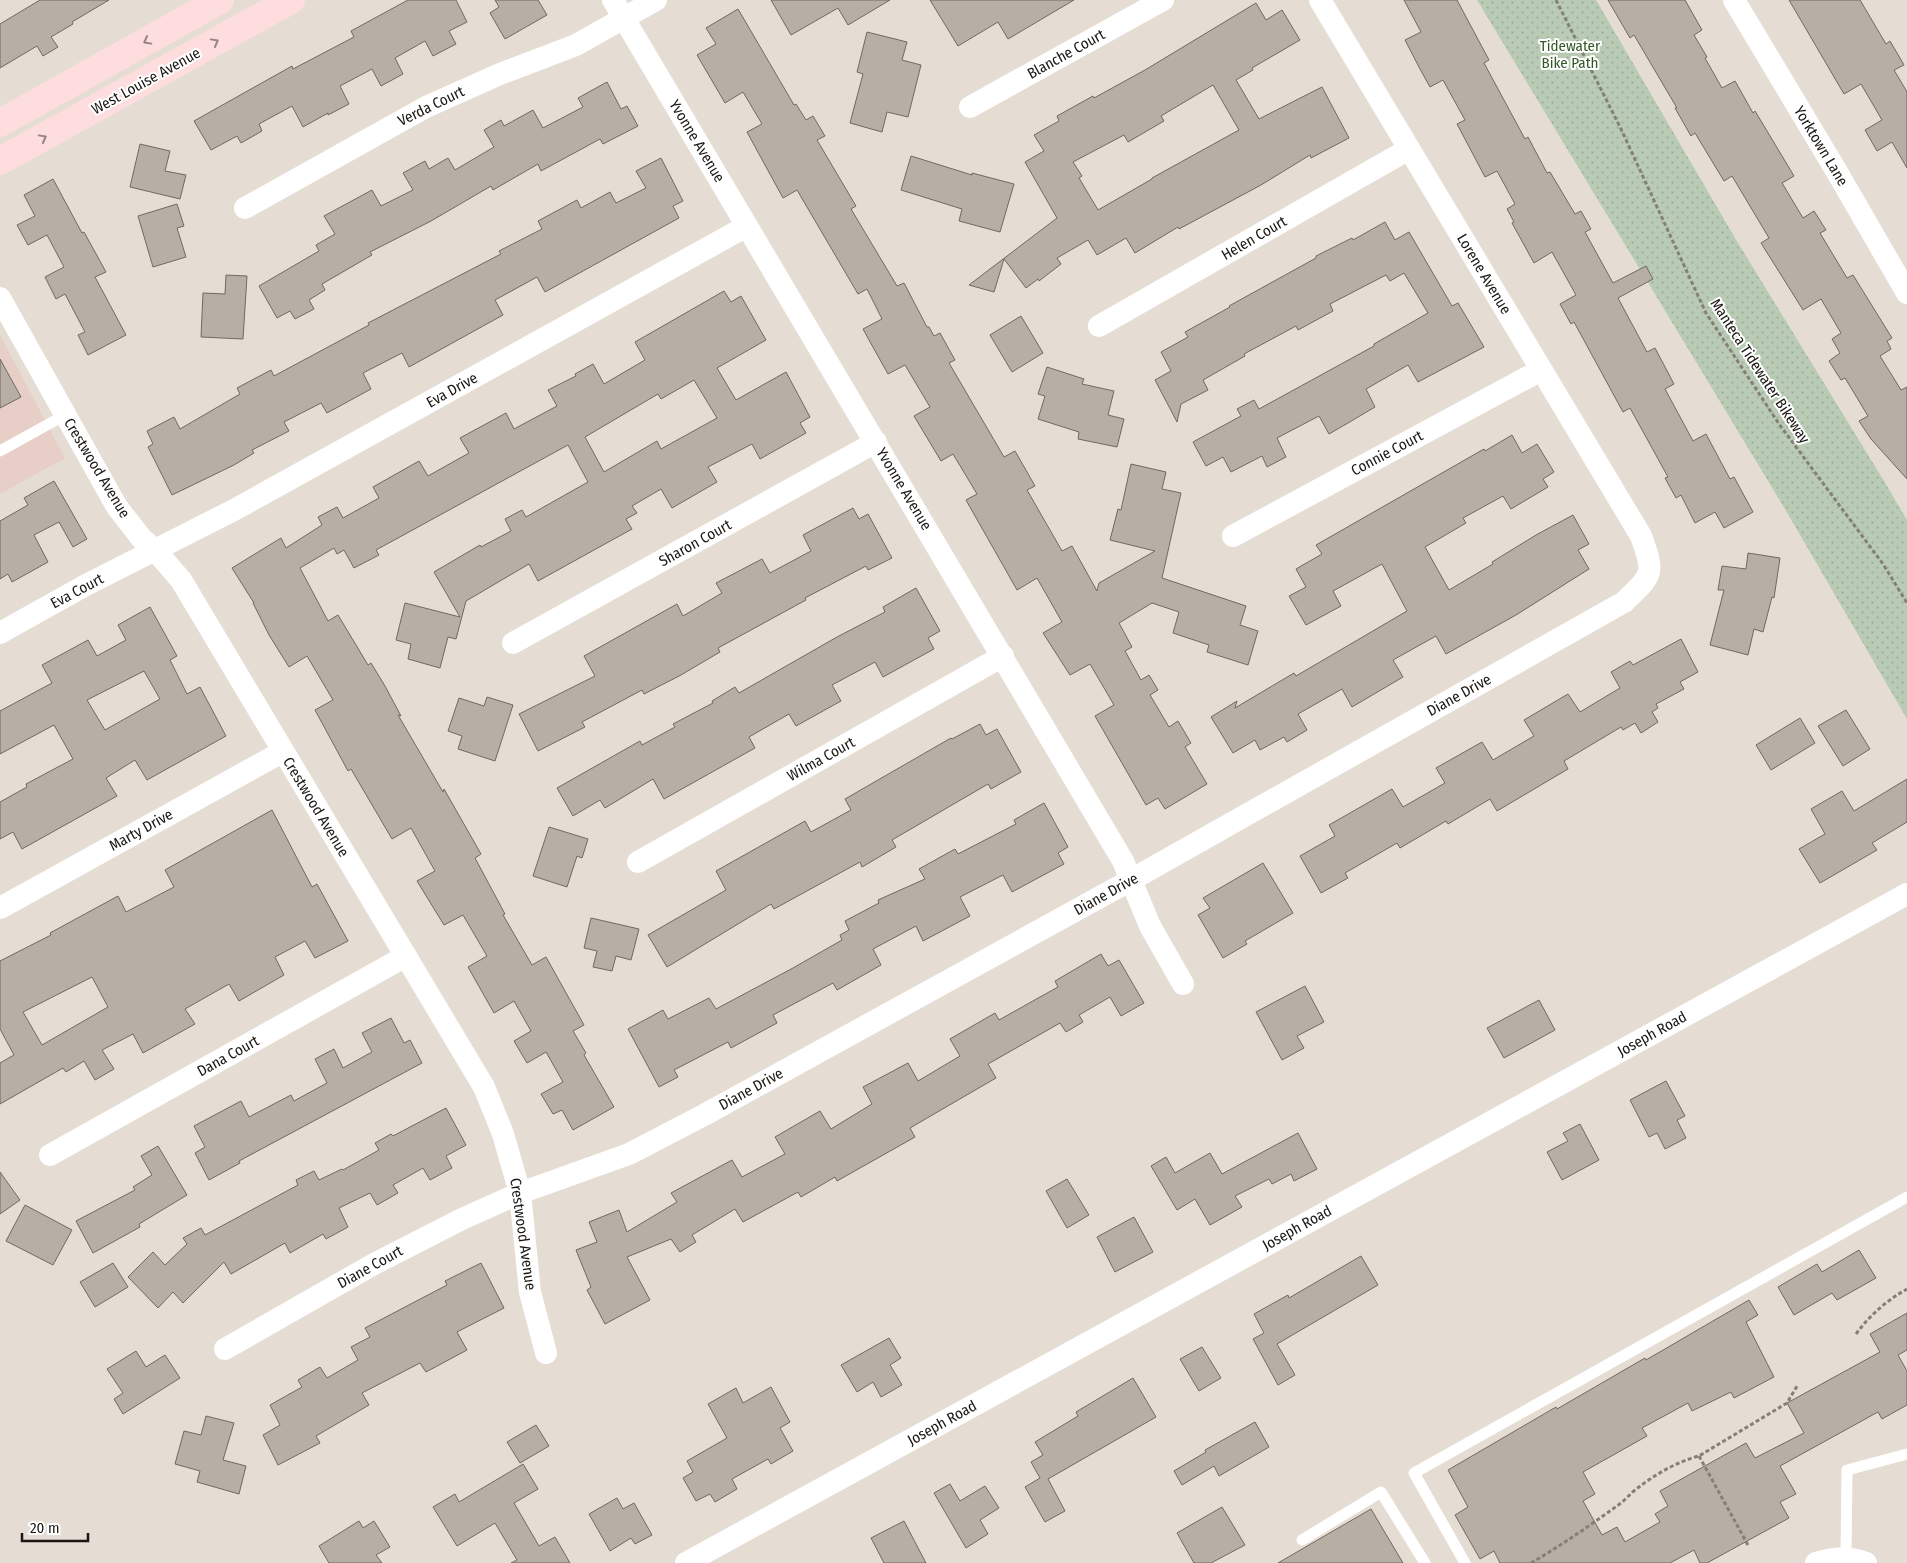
<svg xmlns="http://www.w3.org/2000/svg" width="1907" height="1563" viewBox="0 0 1907 1563" font-family="'Fira Sans Condensed',sans-serif">
  <style>
    .commercial { fill: #e7cec7 }
    .green { fill: url(#green-dots) }
    .building { fill: #b7afa5; stroke: #706960; fill-rule: evenodd }
    .lines { fill: none; stroke-linecap: round; stroke-linejoin: round }
    .path { stroke: #857f78; stroke-width: 3; stroke-dasharray: 4 2.5; stroke-linecap: butt }
    .lane { stroke: #fff; stroke-width: 11 }
    .street { stroke: #fff; stroke-width: 22 }
    .secondary { stroke: #fddddd; stroke-width: 28 }
    .oneway { stroke: #978482 }
    .labels { text-anchor: middle; dominant-baseline: central; stroke-width: 4; stroke-linejoin: round; paint-order: stroke }
    .park-label { font-size: 15px; fill: #335727; stroke: #fff }
    .street-label { font-size: 15px; fill: #1a1713; stroke: #fff }
  </style>
  <defs>
    <pattern id="green-dots" width="8" height="8" patternUnits="userSpaceOnUse" patternTransform="scale(1.25)"><rect width="8" height="8" fill="#b9cbb4"/><path d="M2 2h.1M6 6h.1" fill="none" stroke="#9eae9a" stroke-width="1.8" stroke-linecap="round"/></pattern>
  </defs>
  <rect width="100%" height="100%" fill="#e5ddd3"/>
  <path class="commercial" d="M0 335 65 458 0 494Z"/>
  <path class="green" d="M1477 0H1596L1735 238 1884 481 1907 520V719L1785 509Z"/>
  <g class="building">
    <path d="M40 0H109L72 22 73 24 51 37 58 47 43 56 37 46 0 68V24Z"/>
    <path d="M408 0H456L467 22 449 31 456 44 433 56 425 41 395 58 403 74 381 86 372 69 340 86 349 104 328 115V113L303 127 292 106 259 124 262 131 241 143 237 136 211 150 194 121 292 66 293 69 354 37 351 31Z"/>
    <path d="M495 0H538L547 15 505 39 490 13 499 7Z"/>
    <path d="M771 0H890L848 25 838 8 791 35Z"/>
    <path d="M930 0H1074L1008 39 998 22 958 46Z"/>
    <path d="M1404 0H1457L1489 60 1484 63 1525 139 1528 137 1547 173 1550 172 1575 214 1581 211 1591 229 1585 232 1613 283 1646 266 1653 279 1618 298 1647 352 1655 348 1674 384 1665 389 1693 441 1706 434 1730 479 1734 477 1753 512 1724 528 1715 512 1695 523 1681 495 1676 498 1665 478 1668 477 1630 408 1623 412 1574 322 1571 324 1560 304 1576 295 1552 252 1534 263 1512 223 1514 222 1507 209 1515 204 1497 171 1485 177 1457 124 1465 120 1443 80 1430 87 1420 69 1405 40 1421 32Z"/>
    <path d="M1608 0H1685L1702 30 1694 35 1707 57 1705 58 1722 88 1735 81 1753 113 1755 111 1794 176 1782 183 1803 218 1814 211 1826 230 1820 233 1847 278 1853 275 1892 338 1887 341 1891 349 1880 356 1901 390 1907 387V479L1871 439 1859 421 1868 416 1845 378 1841 380 1829 361 1840 353 1832 339 1841 333 1821 299 1803 310 1761 243 1769 238 1732 176 1724 181 1695 133 1691 136 1675 108H1677L1634 35 1630 38Z"/>
    <path d="M1789 0H1860L1886 44 1890 41 1904 65 1894 70 1907 92V168L1892 142 1877 151 1865 130 1882 120 1861 84 1844 94Z"/>
    <path d="M1256 3 1266 20 1282 10 1300 40 1252 68 1253 70 1236 80 1259 119 1322 87 1349 138 1311 158 1310 155 1261 185 1179 229 1178 227 1135 253 1126 238 1097 255 1088 240 1057 258 1061 264 1039 281 1038 279 1026 288 1004 259 994 292 969 285 1057 218 1025 162 1044 151 1034 135 1059 121 1057 116 1093 96 1094 98 1145 70ZM1213 85 1239 130 1152 178V179L1098 210 1079 178 1082 176 1073 162 1124 135 1128 142 1164 121 1161 116Z"/>
    <path d="M738 9 794 105 796 104 806 120 813 116 825 136 817 140 856 206 851 209 897 286 904 283 927 327H929L934 336 940 333 955 360 949 363 1004 457 1015 451 1035 486 1027 490 1062 551 1072 546 1097 591 1099 583 1155 551 1110 540 1118 509 1121 510 1131 464 1166 472 1162 489 1181 493 1162 578 1246 606 1240 625 1258 631 1248 665 1207 652 1209 645 1173 633 1179 612 1152 603 1119 623 1132 647 1125 651 1141 680 1149 675 1158 690 1150 695 1169 727 1178 721 1191 743 1185 747 1207 784 1165 809 1158 798 1146 805 1095 716 1114 705 1090 664 1070 675 1043 633 1062 622 1037 578 1017 590 966 500 977 494 953 454 941 461 914 416 930 407 905 365 888 374 869 340 863 329 882 319 867 289 858 294 797 190 783 198 747 132 762 124 743 92 725 103 697 55 716 44 706 28Z"/>
    <path d="M867 32 907 42 902 60 921 65 908 117 887 112 882 132 850 123 863 74 857 72Z"/>
    <path d="M607 82 621 109 627 106 638 126 603 144 600 139 541 171 538 164 493 190 491 186 431 221 370 252 372 255 322 284 325 290 309 300 314 309 295 319 290 311 277 318 259 286 319 251 316 245 335 234 324 216 372 190 381 206 413 190 403 173 425 161 429 169 448 158 455 170 494 147 484 130 501 120 504 126 533 110 543 128 583 107 578 98Z"/>
    <path d="M140 144 170 151 165 171 186 175 180 199 130 187Z"/>
    <path d="M911 156 972 175V173L1014 184 1000 232 959 221 962 209 901 190Z"/>
    <path d="M661 158 683 201 673 206 679 218 545 292 537 277 495 300 503 315 409 367 402 353 363 373 371 389 327 413 321 403 284 422 289 431 252 450 254 453 234 465 172 495 148 447 153 444 147 431 174 417 180 429 240 394 237 388 271 370 274 376 369 325 368 323 501 254 499 251 542 229 538 221 577 200 581 208 610 192 616 203 646 188 636 171Z"/>
    <path d="M53 179 82 233 84 232 106 272 95 277 126 335 88 355 78 335 85 332 65 294 56 299 45 277 64 267 47 235 28 245 17 225 35 216 24 195Z"/>
    <path d="M177 204 184 226 177 228 186 257 153 267 138 216Z"/>
    <path d="M1385 222 1395 240 1409 232 1452 306 1458 303 1484 347 1418 382 1408 365 1366 389 1375 407 1348 423 1329 434 1319 416 1277 438 1286 457 1267 467 1262 456 1231 472 1223 457 1206 466 1193 442 1241 416 1237 409 1254 400 1259 409 1374 346V344L1428 313 1404 273 1390 281 1386 275 1330 304 1333 311 1298 330 1296 326 1244 354 1245 356 1203 380 1208 390 1181 404 1177 422 1155 380 1171 371 1161 352 1188 337 1185 332 1230 307 1229 306 1316 258V256L1352 238 1353 240Z"/>
    <path d="M226 275 247 276 243 339 201 337 203 293 225 294Z"/>
    <path d="M724 291 731 302 741 296 766 340 717 368 736 400 786 372 810 417 800 423 806 433 760 459 752 444 708 467 717 482 672 508 661 489 632 506 637 513 626 519 632 529 538 581 529 564 466 601 456 639 448 637 440 668 408 659 411 644 396 640 405 603 460 617 434 572 480 545 481 547 511 531 505 519 522 510 526 517 588 482 568 445 376 550 379 555 354 568 344 550 337 554 334 548 300 568 328 621 338 615 368 665 371 663 385 686 401 716 398 715 443 792 444 789 481 854 475 858 505 914 503 915 532 965 546 957 584 1025 573 1031 586 1053 584 1055 614 1107 573 1130 562 1110 553 1114 541 1094 563 1082 546 1052 527 1063 514 1041 531 1031 514 1001 494 1013 468 967 487 956 463 915 444 925 417 881 435 871 411 828 392 839 351 769 348 771 315 710 333 700 307 656 289 667 269 635 253 603H254L232 568 281 538 286 548 322 525 318 517 337 507 343 518 379 498 373 487 419 461 428 476 469 453 460 438 506 413 514 429 557 406 548 390 576 376 575 374 593 364 604 384 645 360 635 342ZM694 380 717 418 661 449 657 441 604 472 585 437 658 394 661 399Z"/>
    <path d="M1021 316 1043 353 1012 372 990 335Z"/>
    <path d="M0 359 21 397 0 408Z"/>
    <path d="M1047 367 1084 379 1082 384 1114 391 1108 415 1124 419 1117 447 1078 439 1079 432 1038 419 1045 396 1038 394Z"/>
    <path d="M1512 435 1522 453 1537 444 1554 472 1543 479 1548 487 1511 509 1503 496 1463 518 1466 523 1425 547 1449 590 1493 564 1492 562 1536 535 1573 515 1589 544 1578 550 1589 569 1516 615 1446 654 1436 636 1393 660 1403 677 1352 707 1342 689 1298 714 1307 730 1287 742 1284 737 1260 750 1255 740 1233 753 1211 717 1237 701 1235 708 1294 673 1296 676 1407 611 1382 564 1333 591 1341 606 1306 625 1289 596 1306 587 1296 569 1322 554 1316 545 1484 449 1485 451Z"/>
    <path d="M54 481 87 539 73 547 59 522 34 535 48 562 12 582 8 574 0 579V521L28 505 24 498Z"/>
    <path d="M853 508 859 519 868 514 892 558 868 570 866 566 805 598 806 600 718 648 720 652 681 675 644 694 642 690 582 722 585 727 538 751 519 714 595 676 584 656 677 604 683 616 722 593 716 583 762 559 770 573 811 551 803 535Z"/>
    <path d="M1748 553 1780 558 1774 598 1772 597 1763 632 1754 629 1748 655 1710 645 1724 590H1718L1722 566 1746 569Z"/>
    <path d="M916 588 940 631 928 638 934 649 883 677 875 662 832 685 841 701 796 726 789 714 749 737 755 748 664 799 653 779 605 808 600 800 573 816 557 788 640 741 642 745 675 727 673 724 713 703 712 701 735 687 739 693 837 637 885 612 883 607Z"/>
    <path d="M150 607 177 656 170 660 187 694 200 687 226 736 147 780 135 760 106 778 117 796 22 849 13 832 0 839V802L27 787 26 784 73 759 54 725 0 754V711L52 683 42 665 88 640 97 656 126 640 118 625ZM144 671 160 699 105 730 87 700Z"/>
    <path d="M1681 639 1698 672 1680 682 1684 689 1656 704 1658 708 1652 712 1658 722 1641 733 1635 723 1623 730 1621 727 1564 761 1568 769 1497 811 1490 799 1448 824 1446 821 1400 848 1397 843 1345 873 1348 878 1321 893 1300 856 1335 836 1329 825 1392 789 1403 807 1445 783 1436 768 1482 742 1493 760 1534 736 1524 720 1568 694 1580 712 1620 688 1611 672 1630 661 1633 665Z"/>
    <path d="M487 697 513 705 495 761 458 749 462 736 448 731 459 698 484 706Z"/>
    <path d="M1846 710 1870 749 1843 766 1818 726Z"/>
    <path d="M1800 718 1815 743 1771 770 1756 745Z"/>
    <path d="M980 724 986 735 997 729 1021 772 991 789 988 784 892 840 896 847 862 867 860 862 774 909 771 904 667 967 648 935 726 890 716 871 805 821 811 832 851 810 845 799 951 738 952 739Z"/>
    <path d="M1907 779V822L1872 843 1877 850 1820 883 1799 849 1825 834 1811 809 1842 791 1854 811Z"/>
    <path d="M1044 803 1068 847 1058 853 1064 864 1012 892 1003 875 960 897 970 916 923 941 916 926 873 949 881 965 837 990 833 983 773 1015 777 1023 731 1048 728 1042 674 1070 678 1077 659 1087 628 1029 663 1010 668 1019 709 998 716 1009 793 968 842 940 840 935 849 930 845 921 879 903 878 900 925 879 919 869 955 849 958 854 1016 824 1014 820Z"/>
    <path d="M272 810 312 887 317 884 348 941 315 958 305 941 275 957 284 975 239 1001 229 984 185 1009 195 1024 143 1053 133 1034 102 1050 114 1069 95 1080 84 1061 66 1072 63 1068 0 1104V1063L14 1055 0 1029V961L51 935 50 933 118 896 126 912 174 887 165 870ZM92 977 108 1007 42 1045 23 1012Z"/>
    <path d="M549 827 588 839 582 858 577 856 567 887 533 876Z"/>
    <path d="M1263 863 1293 913 1245 941 1247 944 1223 958 1198 915 1210 908 1203 898Z"/>
    <path d="M591 918 639 929 631 960 616 956 612 971 593 967 597 951 584 948Z"/>
    <path d="M1101 954 1108 966 1119 960 1144 1003 1121 1016 1110 997 1079 1015 1083 1022 1066 1032 1060 1023 988 1064 996 1078 910 1128 915 1137 837 1181 835 1177 801 1197 798 1192 743 1222 735 1209 692 1235 696 1242 680 1252 671 1239 627 1257 650 1300 605 1324 587 1290 591 1287 576 1250 597 1242 589 1222 619 1210 627 1232 677 1202 671 1193 732 1160 742 1177 785 1154 775 1137 820 1111 831 1129 872 1104 863 1087 908 1063 918 1081 960 1056 950 1039 995 1013 999 1020 1040 997 1058 987 1055 981Z"/>
    <path d="M1305 986 1324 1022 1297 1036 1304 1048 1282 1060 1256 1012Z"/>
    <path d="M1539 1000 1555 1030 1504 1058 1487 1028Z"/>
    <path d="M391 1018 404 1043 410 1040 422 1063 239 1161 240 1163 209 1180 195 1153 205 1147 194 1126 241 1101 249 1117 291 1095 294 1101 327 1083 315 1059 334 1049 343 1068 372 1052 362 1033Z"/>
    <path d="M1666 1081 1685 1116 1677 1120 1686 1138 1665 1149 1657 1133 1649 1137 1630 1100Z"/>
    <path d="M446 1108 466 1145 446 1156 452 1168 430 1180 423 1168 393 1185 398 1193 377 1205 370 1193 339 1208 348 1227 326 1239 323 1234 290 1253 285 1243 231 1274 224 1262 183 1303 173 1292 158 1308 128 1277 153 1252 165 1265 187 1244 183 1238 201 1228 205 1235 298 1185 296 1180 314 1171 319 1180 342 1169 343 1170 379 1150 375 1143 391 1134 393 1136Z"/>
    <path d="M1580 1124 1599 1160 1562 1180 1547 1152 1568 1141 1563 1133Z"/>
    <path d="M1298 1133 1317 1169 1294 1181 1291 1174 1272 1184 1269 1179 1235 1196 1242 1207 1210 1225 1195 1199 1177 1210 1151 1166 1166 1157 1175 1173 1210 1153 1222 1174Z"/>
    <path d="M158 1146 187 1195 139 1224 140 1227 93 1253 76 1221 135 1190 133 1187 152 1175 141 1156Z"/>
    <path d="M0 1172 20 1200 0 1214Z"/>
    <path d="M1067 1179 1089 1215 1067 1228 1046 1191Z"/>
    <path d="M25 1205 72 1230 53 1265 6 1241Z"/>
    <path d="M1134 1217 1153 1252 1115 1272 1097 1237Z"/>
    <path d="M1859 1250 1876 1278 1837 1300 1832 1293 1794 1315 1778 1287 1817 1264 1822 1272Z"/>
    <path d="M1361 1256 1378 1285 1277 1344 1295 1375 1278 1385 1253 1339 1264 1333 1254 1314 1288 1295 1289 1298Z"/>
    <path d="M113 1263 128 1287 95 1307 80 1282Z"/>
    <path d="M481 1263 504 1308 457 1332 467 1350 426 1372 420 1363 362 1393 369 1405 316 1436 320 1443 278 1465 263 1435 280 1425 270 1405 302 1387 298 1380 320 1367 327 1378 358 1360 351 1347 370 1337 365 1328 447 1285 445 1281Z"/>
    <path d="M1749 1300 1758 1315 1746 1322 1774 1377 1734 1398 1731 1392 1692 1411 1688 1403 1642 1428 1647 1436 1583 1472 1595 1494 1583 1501 1602 1535 1617 1527 1625 1542 1660 1522 1655 1514 1668 1506 1660 1491 1746 1443 1755 1458 1804 1433 1787 1403 1880 1352 1870 1334 1907 1313V1350L1898 1355 1907 1371V1405L1882 1419 1878 1412 1780 1466 1796 1494 1780 1502 1789 1518 1707 1563H1700L1694 1550 1670 1563H1500L1494 1551 1480 1559 1455 1515 1468 1507 1448 1470 1556 1407 1557 1409 1645 1358 1646 1360Z"/>
    <path d="M889 1338 901 1358 890 1365 902 1385 881 1397 873 1382 857 1392 841 1365Z"/>
    <path d="M1202 1347 1221 1378 1199 1391 1180 1359Z"/>
    <path d="M136 1351 146 1367 165 1355 180 1378 123 1414 114 1399 123 1393 107 1369Z"/>
    <path d="M1133 1378 1156 1417 1048 1479 1065 1511 1045 1522 1025 1487 1040 1478 1031 1462 1043 1455 1035 1442 1078 1416 1076 1412Z"/>
    <path d="M771 1387 790 1422 780 1428 793 1451 771 1464 768 1459 732 1479 737 1489 715 1502 710 1494 696 1501 683 1478 693 1472 687 1461 727 1438 708 1404 736 1388 743 1403Z"/>
    <path d="M206 1416 234 1423 223 1460 246 1466 239 1494 197 1482 200 1471 175 1464 184 1431 201 1435Z"/>
    <path d="M1255 1422 1269 1447 1219 1476 1214 1466 1182 1485 1174 1471 1206 1452 1205 1450Z"/>
    <path d="M536 1425 549 1446 520 1463 507 1442Z"/>
    <path d="M523 1464 538 1489 514 1503 539 1546 555 1537 570 1563H511L517 1560 495 1523 457 1546 433 1507 455 1494 459 1502Z"/>
    <path d="M950 1484 960 1501 985 1486 999 1508 980 1520 988 1534 966 1548 934 1493Z"/>
    <path d="M617 1498 623 1509 634 1503 652 1535 635 1544 631 1538 610 1551 589 1514Z"/>
    <path d="M1222 1507 1245 1545 1211 1563H1194L1177 1533Z"/>
    <path d="M1371 1509 1403 1563H1278Z"/>
    <path d="M359 1521 363 1528 374 1521 390 1547 376 1555 382 1563H329L319 1546Z"/>
    <path d="M904 1521 926 1563H884L871 1538Z"/>
  </g>
  <g class="lines">
    <g class="path">
      <path d="M1556 0 1621 129 1706 313 1779 424 1883 564 1907 603"/>
      <path d="M1856 1334C1870 1315 1886 1301 1907 1289"/>
      <path d="M1699 1456 1748 1545"/>
      <path d="M1531 1563C1562 1545 1592 1524 1621 1503 1626 1499 1630 1494 1635 1490 1654 1475 1676 1462 1699 1456L1787 1403 1797 1386"/>
    </g>
    <g class="lane">
      <path d="M0 451 65 415"/>
      <path d="M1302 1540 1381 1492 1425 1563"/>
      <path d="M1846 1557 1847 1470 1907 1454"/>
      <path d="M1465 1563 1414 1473 1907 1197"/>
    </g>
    <g class="street">
      <path d="M613 0 1123 861 1150 926 1183 984"/>
      <path d="M1734 0 1837 172 1907 293"/>
      <path d="M970 107 1163 0"/>
      <path d="M245 208 426 107 500 74 576 45 656 0"/>
      <path d="M0 298 117 507 142 539 155 550 181 580 484 1087 503 1134 520 1193 530 1292 546 1353"/>
      <path d="M1099 326 1409 149"/>
      <path d="M1233 536 1541 370"/>
      <path d="M0 633 86 585 234 510 747 226"/>
      <path d="M513 643 876 442"/>
      <path d="M638 862 1003 656"/>
      <path d="M0 908 282 752"/>
      <path d="M50 1155 406 956"/>
      <path d="M225 1349 374 1264 462 1219 520 1193 629 1154 704 1115 1131 880 1624 602C1653 574 1655 574 1641 536L1320 0"/>
      <path d="M686 1563 1907 894"/>
      <path d="M1816 1563C1836 1557 1846 1556 1866 1563"/>
    </g>
    <g class="secondary">
      <path d="M0 123 220 0"/>
      <path d="M0 161 291 0"/>
    </g>
  </g>
  <defs><path id="oneway-chevron" d="M-2-3.5L2.5 0L-2 3.5" fill="none" stroke-width="1.6" stroke-linecap="round" stroke-linejoin="round" transform="scale(1.25)"/></defs>
  <g class="oneway">
    <use href="#oneway-chevron" transform="translate(147 41) rotate(151)"/>
    <use href="#oneway-chevron" transform="translate(215 42) rotate(-29)"/>
    <use href="#oneway-chevron" transform="translate(43 138) rotate(-29)"/>
  </g>
  <g class="labels">
    <g class="park-label">
      <text x="1570" y="46">Tidewater<tspan x="1570" dy="17">Bike Path</tspan></text>
    </g>
    <g class="street-label">
      <text transform="translate(1066 54) rotate(-29)">Blanche Court</text>
      <text transform="translate(146 81) rotate(-29)">West Louise Avenue</text>
      <text transform="translate(431 106) rotate(-26)">Verda Court</text>
      <text transform="translate(697 141) rotate(59)">Yvonne Avenue</text>
      <text transform="translate(1821 146) rotate(59)">Yorktown Lane</text>
      <text transform="translate(1254 238) rotate(-30)">Helen Court</text>
      <text transform="translate(1484 274) rotate(59)">Lorene Avenue</text>
      <text transform="translate(1760 371) rotate(57)">Manteca Tidewater Bikeway</text>
      <text transform="translate(452 390) rotate(-29)">Eva Drive</text>
      <text transform="translate(1387 453) rotate(-28)">Connie Court</text>
      <text transform="translate(97 468) rotate(59)">Crestwood Avenue</text>
      <text transform="translate(904 489) rotate(59)">Yvonne Avenue</text>
      <text transform="translate(695 543) rotate(-29)">Sharon Court</text>
      <text transform="translate(77 591) rotate(-28)">Eva Court</text>
      <text transform="translate(1459 695) rotate(-29)">Diane Drive</text>
      <text transform="translate(821 759) rotate(-29)">Wilma Court</text>
      <text transform="translate(316 807) rotate(59)">Crestwood Avenue</text>
      <text transform="translate(141 830) rotate(-29)">Marty Drive</text>
      <text transform="translate(1106 894) rotate(-29)">Diane Drive</text>
      <text transform="translate(1652 1034) rotate(-29)">Joseph Road</text>
      <text transform="translate(228 1056) rotate(-29)">Dana Court</text>
      <text transform="translate(751 1089) rotate(-29)">Diane Drive</text>
      <text transform="translate(1297 1228) rotate(-29)">Joseph Road</text>
      <text transform="translate(523 1234) rotate(82)">Crestwood Avenue</text>
      <text transform="translate(370 1267) rotate(-29)">Diane Court</text>
      <text transform="translate(942 1423) rotate(-29)">Joseph Road</text>
    </g>
  </g>
  <path d="M22 1533v8h66v-8" fill="none" stroke="#1a1713" stroke-width="2.5"/>
  <text x="30" y="1533" font-size="15" fill="#1a1713" stroke="#ffffff" stroke-width="4" paint-order="stroke">20 m</text>
</svg>
